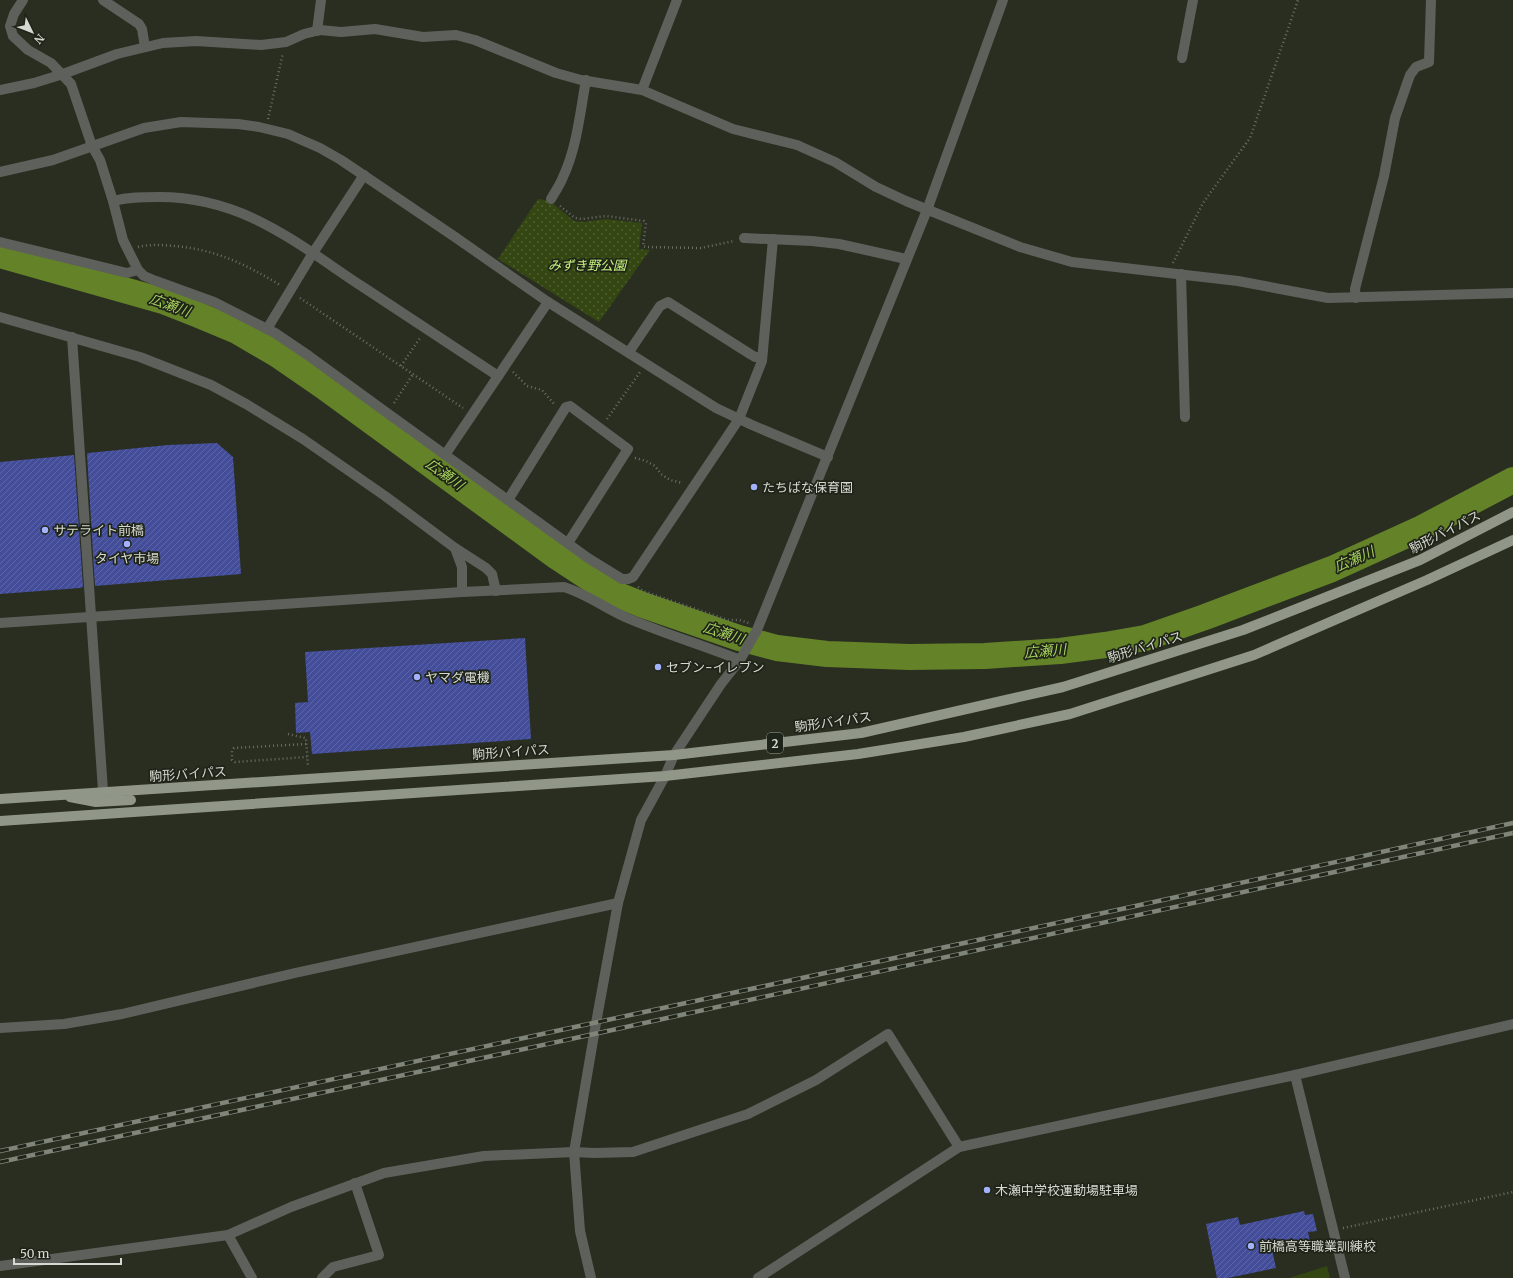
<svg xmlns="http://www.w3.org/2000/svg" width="1513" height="1278" viewBox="0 0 1513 1278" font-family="Merriweather,'Noto Sans JP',serif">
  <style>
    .grass { fill: url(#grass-dots) }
    .garden { fill: #344611 }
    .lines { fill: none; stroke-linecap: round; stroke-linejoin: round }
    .river { stroke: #648328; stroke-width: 26 }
    .building { fill: url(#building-hatch) }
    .path { stroke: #6c7065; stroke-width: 2.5; stroke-dasharray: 1 3; stroke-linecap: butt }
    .minor { stroke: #5e615b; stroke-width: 10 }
    .major { stroke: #909688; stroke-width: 10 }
    .rail-casing { stroke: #80857a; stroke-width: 4.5 }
    .rail { stroke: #1f2418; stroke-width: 3; stroke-dasharray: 9; stroke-linecap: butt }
    .poi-dot { fill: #a3b2fd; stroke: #1f2418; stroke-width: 1.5 }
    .labels { text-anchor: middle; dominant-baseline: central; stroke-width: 3.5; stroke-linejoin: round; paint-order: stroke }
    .shield { fill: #1f2418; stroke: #9ea39a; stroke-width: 1 }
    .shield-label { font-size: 12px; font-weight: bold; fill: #d5d9d1 }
    .park-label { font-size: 13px; font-style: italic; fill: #c8f47e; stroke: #1f2418 }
    .poi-label { font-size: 13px; fill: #d5d9d1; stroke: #1f2418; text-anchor: start }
    .street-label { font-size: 13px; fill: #d5d9d1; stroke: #1f2418 }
    .water-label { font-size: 14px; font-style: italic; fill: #a7d15c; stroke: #1f2418 }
  </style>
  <defs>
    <pattern id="grass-dots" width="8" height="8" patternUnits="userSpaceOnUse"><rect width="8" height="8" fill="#344611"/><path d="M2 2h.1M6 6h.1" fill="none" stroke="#506033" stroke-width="1.8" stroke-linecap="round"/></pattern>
    <pattern id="building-hatch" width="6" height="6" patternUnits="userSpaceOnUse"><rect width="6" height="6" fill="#434d99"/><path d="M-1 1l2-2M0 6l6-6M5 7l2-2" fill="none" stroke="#5d66a6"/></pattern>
  </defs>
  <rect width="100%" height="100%" fill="#292e21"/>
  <path class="grass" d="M538 199 550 201 574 221 584 222 605 219 642 223 639 249 650 250 599 322 498 259Z"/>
  <path class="garden" d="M1327 1266 1330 1278H1289Z"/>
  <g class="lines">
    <path class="river" d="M0 255 163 301 196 314 237 331 278 355 323 386 557 557 598 584 618 595 643 605 739 638 777 648 827 654 909 657 985 656 1060 651 1105 645 1145 638 1205 617 1332 569 1422 528 1513 480"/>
  </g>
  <g class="building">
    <path d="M217 443 233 457 241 574 95 586 87 454 88 453 168 445Z"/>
    <path d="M74 455 83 587 80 588 0 594V462Z"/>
    <path d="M525 638 531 739 312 754 310 732 296 733 295 703 308 702 305 652Z"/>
    <path d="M1304 1211 1305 1215 1313 1214 1317 1231 1308 1232 1310 1241 1272 1250 1276 1268 1228 1278H1217L1206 1224 1238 1217 1240 1225Z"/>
  </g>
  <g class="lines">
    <g class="path">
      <path d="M268 119 283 53"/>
      <path d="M560 206 575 218 582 219 606 216 644 221 646 223 643 246 646 247 701 248 734 241"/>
      <path d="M138 247C150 244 163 245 175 246 217 250 245 264 280 285"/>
      <path d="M1173 263 1203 203 1250 138 1298 0"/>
      <path d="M300 298 463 408"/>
      <path d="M401 366 420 338"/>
      <path d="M513 372 527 386 542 390 555 405"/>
      <path d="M394 403 413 374"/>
      <path d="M607 419 640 372"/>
      <path d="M635 458 646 461 655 466 661 474 670 480 682 483"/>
      <path d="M638 587 643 591 728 620H739L749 623"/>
      <path d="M288 734 306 738 308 767"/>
      <path d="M306 744 234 748 232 751V760L235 762 307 757"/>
      <path d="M1343 1228 1513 1192"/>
    </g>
    <g class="minor">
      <path d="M23 0 14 14 10 26 13 36 28 50 51 63 71 84 92 146 100 160 113 201 123 240 138 270 144 276 156 281 214 302 275 333 309 356 383 410 588 558 622 579H628L633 577 739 419 762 361 773 239"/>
      <path d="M103 0 139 24 142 29 145 47"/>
      <path d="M317 31 321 0"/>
      <path d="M1182 58 1193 0"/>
      <path d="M0 90 34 83 63 74 117 54 163 43 196 41 261 45 286 42 304 34 320 30 341 32 375 29 423 37 456 35 475 40 556 73 581 80 642 90 733 129 797 145 835 162 876 187 906 201 1020 247 1072 262 1238 281 1328 298 1513 293"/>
      <path d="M642 90 677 0"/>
      <path d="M0 172 53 160 144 128 181 122 238 124 259 127 288 134 320 148 341 160 455 237 548 302 716 408 752 425 828 457"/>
      <path d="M551 199C555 192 560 185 563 177 577 147 580 113 586 80"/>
      <path d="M113 201C128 197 143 197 159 197 244 197 296 243 363 287 408 317 453 346 498 376"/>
      <path d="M744 238 812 241 839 244 906 259"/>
      <path d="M0 242 127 273 138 270"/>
      <path d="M1181 274 1185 417"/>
      <path d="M1356 298 1355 289 1384 176 1395 118 1410 75 1416 67 1429 62 1431 0"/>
      <path d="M0 317 140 357 211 385 246 404 303 439 385 496 455 548 486 568 492 574 496 591"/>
      <path d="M267 329 313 253 364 175"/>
      <path d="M72 337 103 791"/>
      <path d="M629 352 660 306 668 302 750 354 755 357H762"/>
      <path d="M445 455 548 302"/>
      <path d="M508 500 566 407 570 406 628 449 568 543"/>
      <path d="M455 548 462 567V592"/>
      <path d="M0 623 462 592 564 587C587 594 603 607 625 617 662 633 702 645 740 660"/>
      <path d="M0 1028 64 1024 122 1014 295 973 618 903"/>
      <path d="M1295 1075 1345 1278"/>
      <path d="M228 1235 252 1278"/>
      <path d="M0 1266 228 1235 291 1207 384 1173 484 1156 574 1152 594 1153 633 1152 748 1114 816 1080 888 1034 959 1147"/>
      <path d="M322 1278 333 1267 379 1255 355 1183"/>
      <path d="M591 1278 580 1231 574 1152 596 1023 618 903 641 820 665 776 674 755 721 684 740 660 757 630 927 210 1003 0"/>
      <path d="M758 1278 959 1147 1295 1075 1513 1024"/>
    </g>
    <g class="major">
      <path d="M70 797 96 802 131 800"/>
      <path d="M0 799 674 755 861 733 1063 687 1243 630 1420 560 1513 512"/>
      <path d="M0 821 665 776 858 754 964 737 1070 714 1254 655 1427 580 1513 540"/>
    </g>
    <g class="rail-casing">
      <g id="rail">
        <path d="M0 1151 1131 907 1513 823"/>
        <path d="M0 1162 594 1034 1513 833"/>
      </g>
    </g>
    <use href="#rail" class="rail"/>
  </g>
  <g class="poi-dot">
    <circle cx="754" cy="487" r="4"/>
    <circle cx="45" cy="530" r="4"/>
    <circle cx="127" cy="544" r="4"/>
    <circle cx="658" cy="667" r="4"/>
    <circle cx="417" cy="677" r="4"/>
    <circle cx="987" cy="1190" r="4"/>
    <circle cx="1251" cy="1246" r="4"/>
  </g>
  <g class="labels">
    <rect class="shield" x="767" y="733" width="16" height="20" rx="3"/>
    <g class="shield-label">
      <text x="775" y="743">2</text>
    </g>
    <g class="park-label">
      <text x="587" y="265">みずき野公園</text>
    </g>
    <g class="poi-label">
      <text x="762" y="487">たちばな保育園</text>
      <text x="53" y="530">サテライト前橋</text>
      <text x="127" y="558" text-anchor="middle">タイヤ市場</text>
      <text x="666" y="667">セブン-イレブン</text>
      <text x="425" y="677">ヤマダ電機</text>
      <text x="995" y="1190">木瀬中学校運動場駐車場</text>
      <text x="1259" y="1246">前橋高等職業訓練校</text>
    </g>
    <g class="street-label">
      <text transform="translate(1445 532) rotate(-27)">駒形バイパス</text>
      <text transform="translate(1145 647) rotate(-17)">駒形バイパス</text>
      <text transform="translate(833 722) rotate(-8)">駒形バイパス</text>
      <text transform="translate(511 752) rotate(-4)">駒形バイパス</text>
      <text transform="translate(188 774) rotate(-4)">駒形バイパス</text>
    </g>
    <g class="water-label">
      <text transform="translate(170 305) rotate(20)">広瀬川</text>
      <text transform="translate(445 474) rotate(36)">広瀬川</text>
      <text transform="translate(1354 559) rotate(-24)">広瀬川</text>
      <text transform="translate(724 633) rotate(18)">広瀬川</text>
      <text transform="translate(1045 651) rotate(-5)">広瀬川</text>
    </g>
  </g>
  <g transform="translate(32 32) rotate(133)" stroke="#1f2418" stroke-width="3" paint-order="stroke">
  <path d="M0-3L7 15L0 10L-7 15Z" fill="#d5d9d1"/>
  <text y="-6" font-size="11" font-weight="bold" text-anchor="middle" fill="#d5d9d1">N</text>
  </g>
  <path d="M14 1258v6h107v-6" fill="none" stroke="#d5d9d1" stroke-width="2"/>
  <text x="20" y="1258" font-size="12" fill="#d5d9d1" stroke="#1f2418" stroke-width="3" paint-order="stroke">50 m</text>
</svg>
